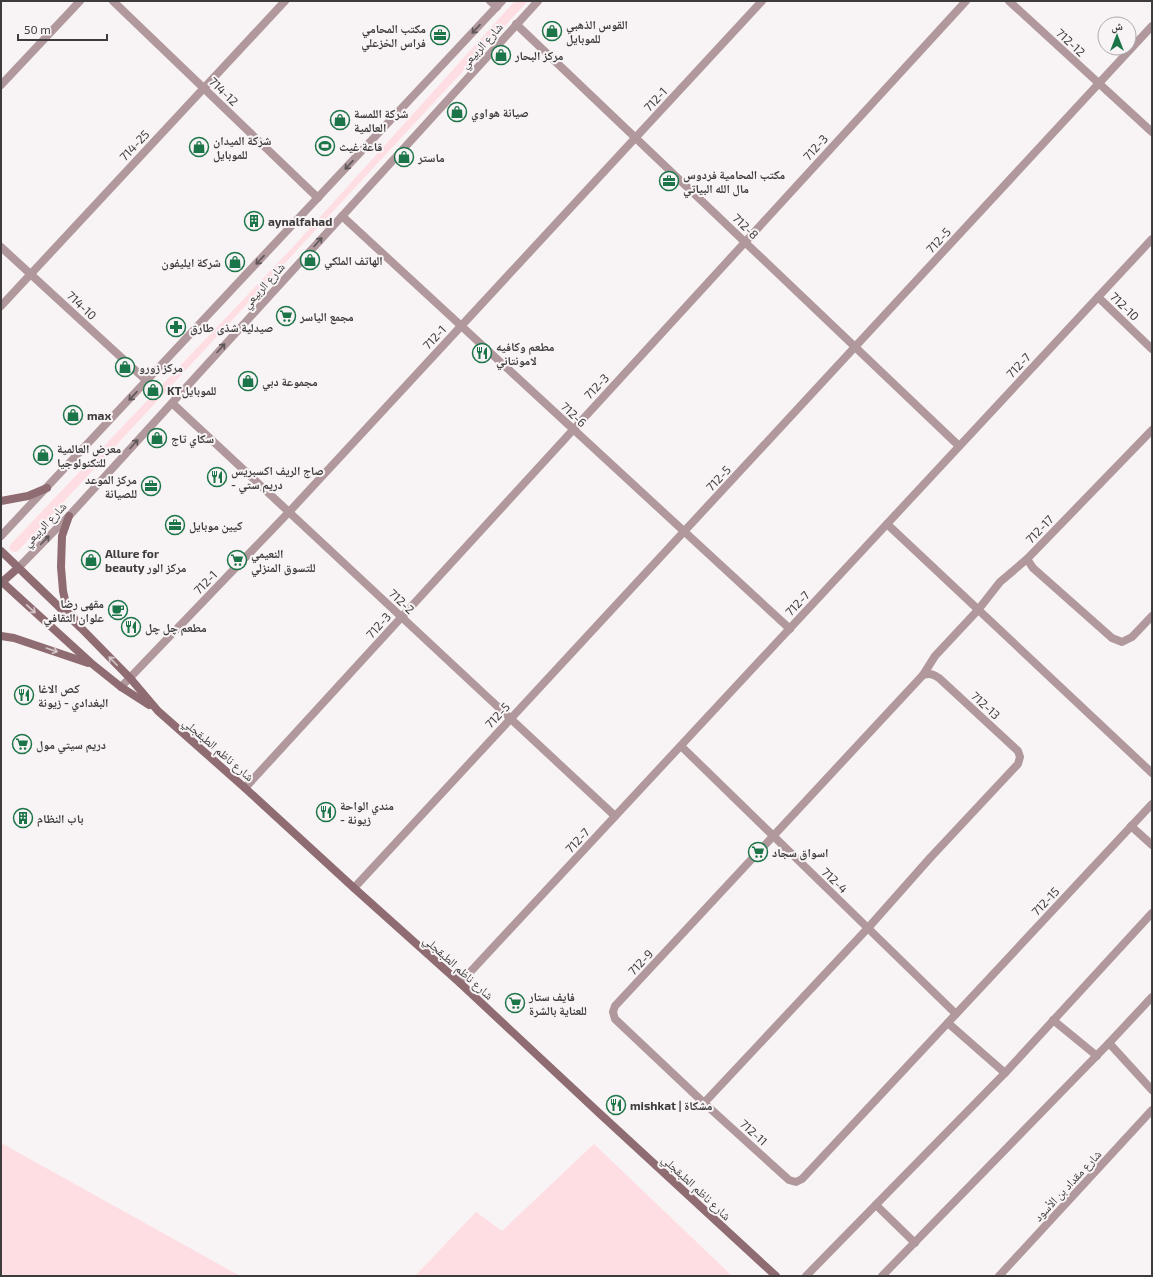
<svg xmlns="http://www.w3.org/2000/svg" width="1153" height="1277" viewBox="0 0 1153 1277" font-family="'Exo 2','Noto Naskh Arabic',sans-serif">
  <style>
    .green { fill: #fedde3 }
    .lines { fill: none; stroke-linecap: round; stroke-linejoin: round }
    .minor { stroke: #b0989c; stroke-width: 8 }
    .tertiary { stroke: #b0989c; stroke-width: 8 }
    .secondary { stroke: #8e6c72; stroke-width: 8 }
    .oneway { stroke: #605758 }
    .oneway2 { stroke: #d3c4c6 }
    .labels { text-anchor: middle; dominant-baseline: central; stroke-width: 4; stroke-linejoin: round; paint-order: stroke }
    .poi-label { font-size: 12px; font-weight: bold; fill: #3d3b3b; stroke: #f8f3f4; text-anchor: start }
    .street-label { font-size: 12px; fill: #3d3b3b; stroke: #f8f3f4 }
  </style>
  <rect width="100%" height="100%" fill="#f8f3f4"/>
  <g class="green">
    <path d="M515 1H528L18 551 15 552 11 551 9 547 11 544 293 247Z"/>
    <path d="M1 1143 240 1276H7L1 1273Z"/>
    <path d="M594 1144 732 1276H415L476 1212 502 1231Z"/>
  </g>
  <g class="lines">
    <g class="minor">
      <path d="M113 1 318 198"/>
      <path d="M490 1 497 7"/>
      <path d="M1009 1 1152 132"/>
      <path d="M516 24 959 446"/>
      <path d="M1 85 80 1"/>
      <path d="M342 216 790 629"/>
      <path d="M1 247 147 381"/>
      <path d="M1098 297 1152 349"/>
      <path d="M1 306 285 1"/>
      <path d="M172 403 615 816"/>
      <path d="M1152 430 1027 559 1033 568 1112 638 1122 642 1132 637 1152 616"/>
      <path d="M887 524 1152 773"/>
      <path d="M923 675 935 656 978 610 1000 582 1027 559"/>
      <path d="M121 687 289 512 762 1"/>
      <path d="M681 746 956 1014"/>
      <path d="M245 788 966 1"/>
      <path d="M1131 826 1152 845"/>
      <path d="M354 888 1152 26"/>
      <path d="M460 983 1152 239"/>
      <path d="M1053 1020 1097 1056"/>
      <path d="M948 1023 1005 1073"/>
      <path d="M1109 1043 1152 1090"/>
      <path d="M704 1103 615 1019 613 1012 615 1006 923 675C930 673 933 674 939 678L1018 751 1020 757 1018 764 930 858 868 928 704 1103 789 1180 796 1182 802 1179 1152 804"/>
      <path d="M876 1205 915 1243"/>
      <path d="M806 1276 1005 1073 1152 913"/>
      <path d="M882 1276 1109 1043 1152 997"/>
      <path d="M999 1276 1152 1110"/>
    </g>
    <g class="tertiary">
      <path d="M1 536 502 1"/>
      <path d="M18 568 69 516 538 1"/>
    </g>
    <g class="secondary">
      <path d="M1 501 28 496 47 488"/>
      <path d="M69 516 62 536 61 567 63 591 66 604 74 618"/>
      <path d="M1 551 81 628 130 678 158 711 245 788 354 888 460 983 598 1112 776 1276"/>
      <path d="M1 581 91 663 121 687 149 705"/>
      <path d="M1 583 18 568"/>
      <path d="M1 636 14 638 88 663"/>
    </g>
  </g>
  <defs><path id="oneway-shaft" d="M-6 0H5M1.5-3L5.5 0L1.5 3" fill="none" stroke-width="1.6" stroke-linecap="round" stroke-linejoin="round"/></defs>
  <g class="oneway">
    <use href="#oneway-shaft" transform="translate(476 29) rotate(133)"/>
    <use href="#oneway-shaft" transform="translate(349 165) rotate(133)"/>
    <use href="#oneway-shaft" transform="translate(318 242) rotate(-48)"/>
    <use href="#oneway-shaft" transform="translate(260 260) rotate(133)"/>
    <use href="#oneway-shaft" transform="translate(221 348) rotate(-48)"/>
    <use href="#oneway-shaft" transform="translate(133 396) rotate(133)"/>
    <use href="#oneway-shaft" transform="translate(134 444) rotate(-48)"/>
    <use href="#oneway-shaft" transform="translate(45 540) rotate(-46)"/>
  </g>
  <g class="oneway2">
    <use href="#oneway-shaft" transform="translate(31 609) rotate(43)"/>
    <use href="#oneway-shaft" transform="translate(52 650) rotate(19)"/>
    <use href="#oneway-shaft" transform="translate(113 661) rotate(-134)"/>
  </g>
  <defs>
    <g id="shop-ring" transform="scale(1)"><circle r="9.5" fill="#f8f3f4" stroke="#1c7549" stroke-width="1.5"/><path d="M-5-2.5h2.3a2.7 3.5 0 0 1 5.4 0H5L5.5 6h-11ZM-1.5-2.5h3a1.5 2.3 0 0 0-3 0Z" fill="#1c7549"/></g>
    <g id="office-ring" transform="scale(1)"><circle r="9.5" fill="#f8f3f4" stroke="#1c7549" stroke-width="1.5"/><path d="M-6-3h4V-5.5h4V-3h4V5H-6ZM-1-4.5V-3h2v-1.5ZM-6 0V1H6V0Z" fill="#1c7549"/></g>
    <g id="stadium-ring" transform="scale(1)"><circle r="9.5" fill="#f8f3f4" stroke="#1c7549" stroke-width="1.5"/><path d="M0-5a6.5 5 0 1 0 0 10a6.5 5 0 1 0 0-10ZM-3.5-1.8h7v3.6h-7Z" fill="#1c7549"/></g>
    <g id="building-ring" transform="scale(1)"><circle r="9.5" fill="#f8f3f4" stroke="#1c7549" stroke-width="1.5"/><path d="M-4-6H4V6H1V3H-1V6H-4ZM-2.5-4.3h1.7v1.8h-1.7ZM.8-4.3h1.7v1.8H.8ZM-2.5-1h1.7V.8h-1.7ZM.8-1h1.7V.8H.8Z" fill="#1c7549"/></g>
    <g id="supermarket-ring" transform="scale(1)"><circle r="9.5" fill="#f8f3f4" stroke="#1c7549" stroke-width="1.5"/><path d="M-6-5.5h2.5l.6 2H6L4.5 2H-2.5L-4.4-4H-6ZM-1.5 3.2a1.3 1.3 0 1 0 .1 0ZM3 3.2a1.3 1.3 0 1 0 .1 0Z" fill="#1c7549"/></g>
    <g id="pharmacy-ring" transform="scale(1)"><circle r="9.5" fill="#f8f3f4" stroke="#1c7549" stroke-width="1.5"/><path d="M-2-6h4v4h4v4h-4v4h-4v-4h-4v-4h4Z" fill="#1c7549"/></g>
    <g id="restaurant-ring" transform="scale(1)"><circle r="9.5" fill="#f8f3f4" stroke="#1c7549" stroke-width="1.5"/><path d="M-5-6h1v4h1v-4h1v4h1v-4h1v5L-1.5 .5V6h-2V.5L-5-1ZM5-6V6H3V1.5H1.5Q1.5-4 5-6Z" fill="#1c7549"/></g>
    <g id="cafe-ring" transform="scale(1)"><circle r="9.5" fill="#f8f3f4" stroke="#1c7549" stroke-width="1.5"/><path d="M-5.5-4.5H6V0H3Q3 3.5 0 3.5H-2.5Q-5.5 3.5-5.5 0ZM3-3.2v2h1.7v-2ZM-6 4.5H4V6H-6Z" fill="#1c7549"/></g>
  </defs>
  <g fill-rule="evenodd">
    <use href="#shop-ring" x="552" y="31"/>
    <use href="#office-ring" x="440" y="35"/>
    <use href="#shop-ring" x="501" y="55"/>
    <use href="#shop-ring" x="457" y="112"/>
    <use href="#shop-ring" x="340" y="120"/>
    <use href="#stadium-ring" x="325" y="146"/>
    <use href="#shop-ring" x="199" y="147"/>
    <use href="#shop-ring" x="404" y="157"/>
    <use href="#office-ring" x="669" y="181"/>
    <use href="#building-ring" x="254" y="221"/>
    <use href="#shop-ring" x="310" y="260"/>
    <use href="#shop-ring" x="235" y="262"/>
    <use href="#supermarket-ring" x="286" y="316"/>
    <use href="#pharmacy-ring" x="176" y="327"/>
    <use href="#restaurant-ring" x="482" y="353"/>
    <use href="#shop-ring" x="125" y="367"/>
    <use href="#shop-ring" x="248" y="381"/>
    <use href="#shop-ring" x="153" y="390"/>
    <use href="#shop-ring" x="73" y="415"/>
    <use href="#shop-ring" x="157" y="438"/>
    <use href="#shop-ring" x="43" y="455"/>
    <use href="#restaurant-ring" x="217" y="477"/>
    <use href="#office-ring" x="151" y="486"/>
    <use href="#office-ring" x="175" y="525"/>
    <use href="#shop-ring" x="91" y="560"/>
    <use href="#supermarket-ring" x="237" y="560"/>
    <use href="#cafe-ring" x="118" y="610"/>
    <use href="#restaurant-ring" x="131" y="627"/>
    <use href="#restaurant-ring" x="24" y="695"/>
    <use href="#supermarket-ring" x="22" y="744"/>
    <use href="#restaurant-ring" x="326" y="812"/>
    <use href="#building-ring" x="23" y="818"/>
    <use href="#supermarket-ring" x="758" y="852"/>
    <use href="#supermarket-ring" x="515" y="1003"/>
    <use href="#restaurant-ring" x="616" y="1105"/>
  </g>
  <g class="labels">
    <g class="poi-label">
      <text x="566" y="24">القوس الذهبي<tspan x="566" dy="14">للموبايل</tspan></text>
      <text x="426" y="28" text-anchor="end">مكتب المحامي<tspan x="426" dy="14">فراس الخزعلي</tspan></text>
      <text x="515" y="55">مركز البحار</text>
      <text x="471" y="112">صيانة هواوي</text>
      <text x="354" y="113">شركة اللمسة<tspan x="354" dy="14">العالمية</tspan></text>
      <text x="213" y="140">شركة الميدان<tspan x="213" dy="14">للموبايل</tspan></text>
      <text x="339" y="146">قاعة غيث</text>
      <text x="418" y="157">ماستر</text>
      <text x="683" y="174">مكتب المحامية فردوس<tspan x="683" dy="14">مال الله البياتي</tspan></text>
      <text x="268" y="221">aynalfahad</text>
      <text x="324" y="260">الهاتف الملكي</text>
      <text x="221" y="262" text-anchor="end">شركة ايليفون</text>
      <text x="300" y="316">مجمع الياسر</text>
      <text x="190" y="327">صيدلية شذى طارق</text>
      <text x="496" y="346">مطعم وكافيه<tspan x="496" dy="14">لامونتاني</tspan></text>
      <text x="139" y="367">مركز زورو</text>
      <text x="262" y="381">مجموعة دبي</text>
      <text x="167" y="390">KTللموبايل</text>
      <text x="87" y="415">max</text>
      <text x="171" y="438">سكاي تاج</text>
      <text x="57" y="448">معرض العالمية<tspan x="57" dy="14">للتكنولوجيا</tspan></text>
      <text x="231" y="470">صاج الريف اكسبريس<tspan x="231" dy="14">- دريم ستي</tspan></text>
      <text x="137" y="479" text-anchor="end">مركز الموعد<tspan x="137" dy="14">للصيانة</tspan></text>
      <text x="189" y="525">كيين موبايل</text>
      <text x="105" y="553">Allure for<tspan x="105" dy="14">beauty مركز الور</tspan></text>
      <text x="251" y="553">النعيمي<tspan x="251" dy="14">للتسوق المنزلي</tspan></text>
      <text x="104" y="603" text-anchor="end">مقهى رضا<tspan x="104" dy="14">علوان الثقافي</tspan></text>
      <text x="145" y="627">مطعم چل چل</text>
      <text x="38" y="688">كص الاغا<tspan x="38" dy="14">البغدادي - زيونة</tspan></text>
      <text x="36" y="744">دريم سيتي مول</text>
      <text x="340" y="805">مندي الواحة<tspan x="340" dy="14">- زيونة</tspan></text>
      <text x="37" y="818">باب النظام</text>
      <text x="772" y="852">اسواق سجاد</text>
      <text x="529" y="996">فايف ستار<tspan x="529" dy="14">للعناية بالشرة</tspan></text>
      <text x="630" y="1105">mishkat | مشكاة</text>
    </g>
    <g class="street-label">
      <text transform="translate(1071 42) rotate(43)">712-12</text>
      <text transform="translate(481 45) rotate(-48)">شارع الربيعي</text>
      <text transform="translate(224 91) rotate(44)">714-12</text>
      <text transform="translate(655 99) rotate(-47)">712-1</text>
      <text transform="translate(134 145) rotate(-47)">714-25</text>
      <text transform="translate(815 147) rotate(-48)">712-3</text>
      <text transform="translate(746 226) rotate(44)">712-8</text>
      <text transform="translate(938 240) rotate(-47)">712-5</text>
      <text transform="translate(263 285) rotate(-48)">شارع الربيعي</text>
      <text transform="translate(82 305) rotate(43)">714-10</text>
      <text transform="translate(1125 306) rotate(44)">712-10</text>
      <text transform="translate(434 337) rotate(-47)">712-1</text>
      <text transform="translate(1018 365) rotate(-47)">712-7</text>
      <text transform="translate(596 386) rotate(-47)">712-3</text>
      <text transform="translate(574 414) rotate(43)">712-6</text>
      <text transform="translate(718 478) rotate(-47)">712-5</text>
      <text transform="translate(44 524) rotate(-46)">شارع الربيعي</text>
      <text transform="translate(1039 529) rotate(-46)">712-17</text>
      <text transform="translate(205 582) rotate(-46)">712-1</text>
      <text transform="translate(402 601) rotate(43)">712-2</text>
      <text transform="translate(797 603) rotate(-47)">712-7</text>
      <text transform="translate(378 625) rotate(-48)">712-3</text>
      <text transform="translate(986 705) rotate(43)">712-13</text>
      <text transform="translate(497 715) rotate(-47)">712-5</text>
      <text transform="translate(219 749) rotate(41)">شارع ناظم الطبقجلي</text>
      <text transform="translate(577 840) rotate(-47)">712-7</text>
      <text transform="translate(835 880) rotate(44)">712-4</text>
      <text transform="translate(1045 901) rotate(-47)">712-15</text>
      <text transform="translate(640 962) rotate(-47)">712-9</text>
      <text transform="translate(459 967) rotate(42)">شارع ناظم الطبقجلي</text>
      <text transform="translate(754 1132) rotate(42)">712-11</text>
      <text transform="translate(1067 1185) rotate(-47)">شارع مقداد بن الأسود</text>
      <text transform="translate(697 1187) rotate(43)">شارع ناظم الطبقجلي</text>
    </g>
  </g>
  <rect width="1153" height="1277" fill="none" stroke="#3d3b3b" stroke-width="4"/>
  <g transform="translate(1117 36)"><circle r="19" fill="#f8f3f4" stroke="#ada9aa"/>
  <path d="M0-3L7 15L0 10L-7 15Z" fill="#1c7549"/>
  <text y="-6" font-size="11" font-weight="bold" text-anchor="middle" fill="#3d3b3b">ش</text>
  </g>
  <path d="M18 34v6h89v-6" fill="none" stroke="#3d3b3b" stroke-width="2"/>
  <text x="24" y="34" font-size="12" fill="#3d3b3b" stroke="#f8f3f4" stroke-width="3" paint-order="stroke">50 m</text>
</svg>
